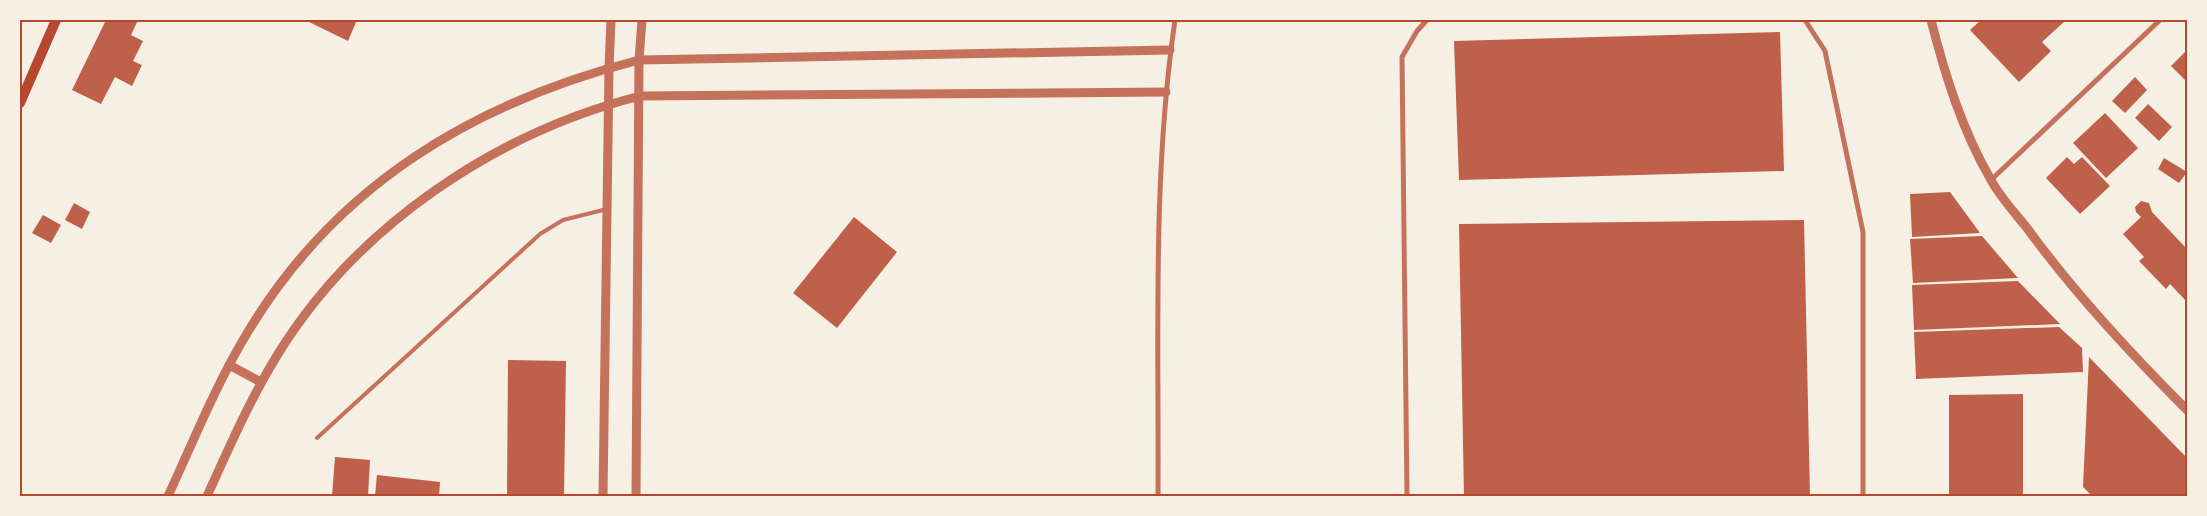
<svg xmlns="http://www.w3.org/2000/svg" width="2207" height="516" viewBox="0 0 2207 516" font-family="'Public Sans',sans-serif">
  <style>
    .building { fill: #bf614a }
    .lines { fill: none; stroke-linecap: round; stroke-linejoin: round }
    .service { stroke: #c5725c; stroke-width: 4 }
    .minor { stroke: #c5725c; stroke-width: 5 }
    .tertiary { stroke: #c5725c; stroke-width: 9 }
    .secondary { stroke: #b5482f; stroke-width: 10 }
    .neatline { fill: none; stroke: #b5482f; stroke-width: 2 }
  </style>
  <rect width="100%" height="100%" fill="#f6efe4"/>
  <g class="building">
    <path d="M106 20H138L131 35 143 41 133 61 142 65 132 86 115 77 101 104 72 90Z"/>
    <path d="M311 20H357L348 41 309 22Z"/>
    <path d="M1981 20H2066L2042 42 2051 51 2019 82 1970 30Z"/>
    <path d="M1780 32 1784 171 1459 180 1454 41Z"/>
    <path d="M2187 50V82L2171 66Z"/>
    <path d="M2135 77 2147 90 2125 113 2112 101Z"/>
    <path d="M2148 104 2172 127 2159 141 2135 118Z"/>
    <path d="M2105 113 2138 148 2106 178 2073 143Z"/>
    <path d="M2067 157 2074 164 2082 157 2110 186 2080 214 2046 178Z"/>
    <path d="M2164 158 2187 172 2179 183 2158 169Z"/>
    <path d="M1950 192 1980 233 1912 237 1910 194Z"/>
    <path d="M2141 201 2149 203 2152 212 2187 249V302L2170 284 2166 289 2139 261 2144 257 2123 234 2141 217 2136 212 2135 207Z"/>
    <path d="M74 203 90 212 82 229 65 220Z"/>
    <path d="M43 215 61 225 51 243 32 233Z"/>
    <path d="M854 217 897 252 837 328 793 293Z"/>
    <path d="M1804 220 1810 496H1464L1459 224Z"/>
    <path d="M1982 236 2018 278 1913 283 1910 239Z"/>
    <path d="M2018 281 2060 324 1914 330 1912 285Z"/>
    <path d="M2059 327 2082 348 2083 372 1916 379 1914 332Z"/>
    <path d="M2089 357 2187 458V496H2092L2083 487Z"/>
    <path d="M508 360 566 361 564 496H507Z"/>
    <path d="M2023 394V496H1949V395Z"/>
    <path d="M335 457 370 460 368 496H332Z"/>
    <path d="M377 475 440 482 439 496H375Z"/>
  </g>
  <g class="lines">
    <path class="service" d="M317 438 540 234 563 220 607 209"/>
    <g class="minor">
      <path d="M1805 20 1825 51 1863 232V496"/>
      <path d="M1991 180 2160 20"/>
      <path d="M1158 496C1159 338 1152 177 1175 20"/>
      <path d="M1407 496 1402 57 1417 31 1427 20"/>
    </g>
    <g class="tertiary">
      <path d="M1931 20C1945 75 1962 130 1991 180 2000 197 2015 213 2027 228 2075 294 2130 353 2187 410"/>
      <path d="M229 365 261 382"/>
      <path d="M168 496C194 440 217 382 249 330 338 183 476 102 639 60L1170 50"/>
      <path d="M207 496C229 448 250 399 278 354 357 226 495 133 640 96L1166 92"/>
      <path d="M603 496 609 67 611 20"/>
      <path d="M636 496 639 60 642 20"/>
    </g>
    <path class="secondary" d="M20 103 56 20"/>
  </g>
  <rect width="2207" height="516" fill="none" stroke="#f6efe4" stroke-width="42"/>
  <rect x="21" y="21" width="2165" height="474" class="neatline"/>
</svg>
